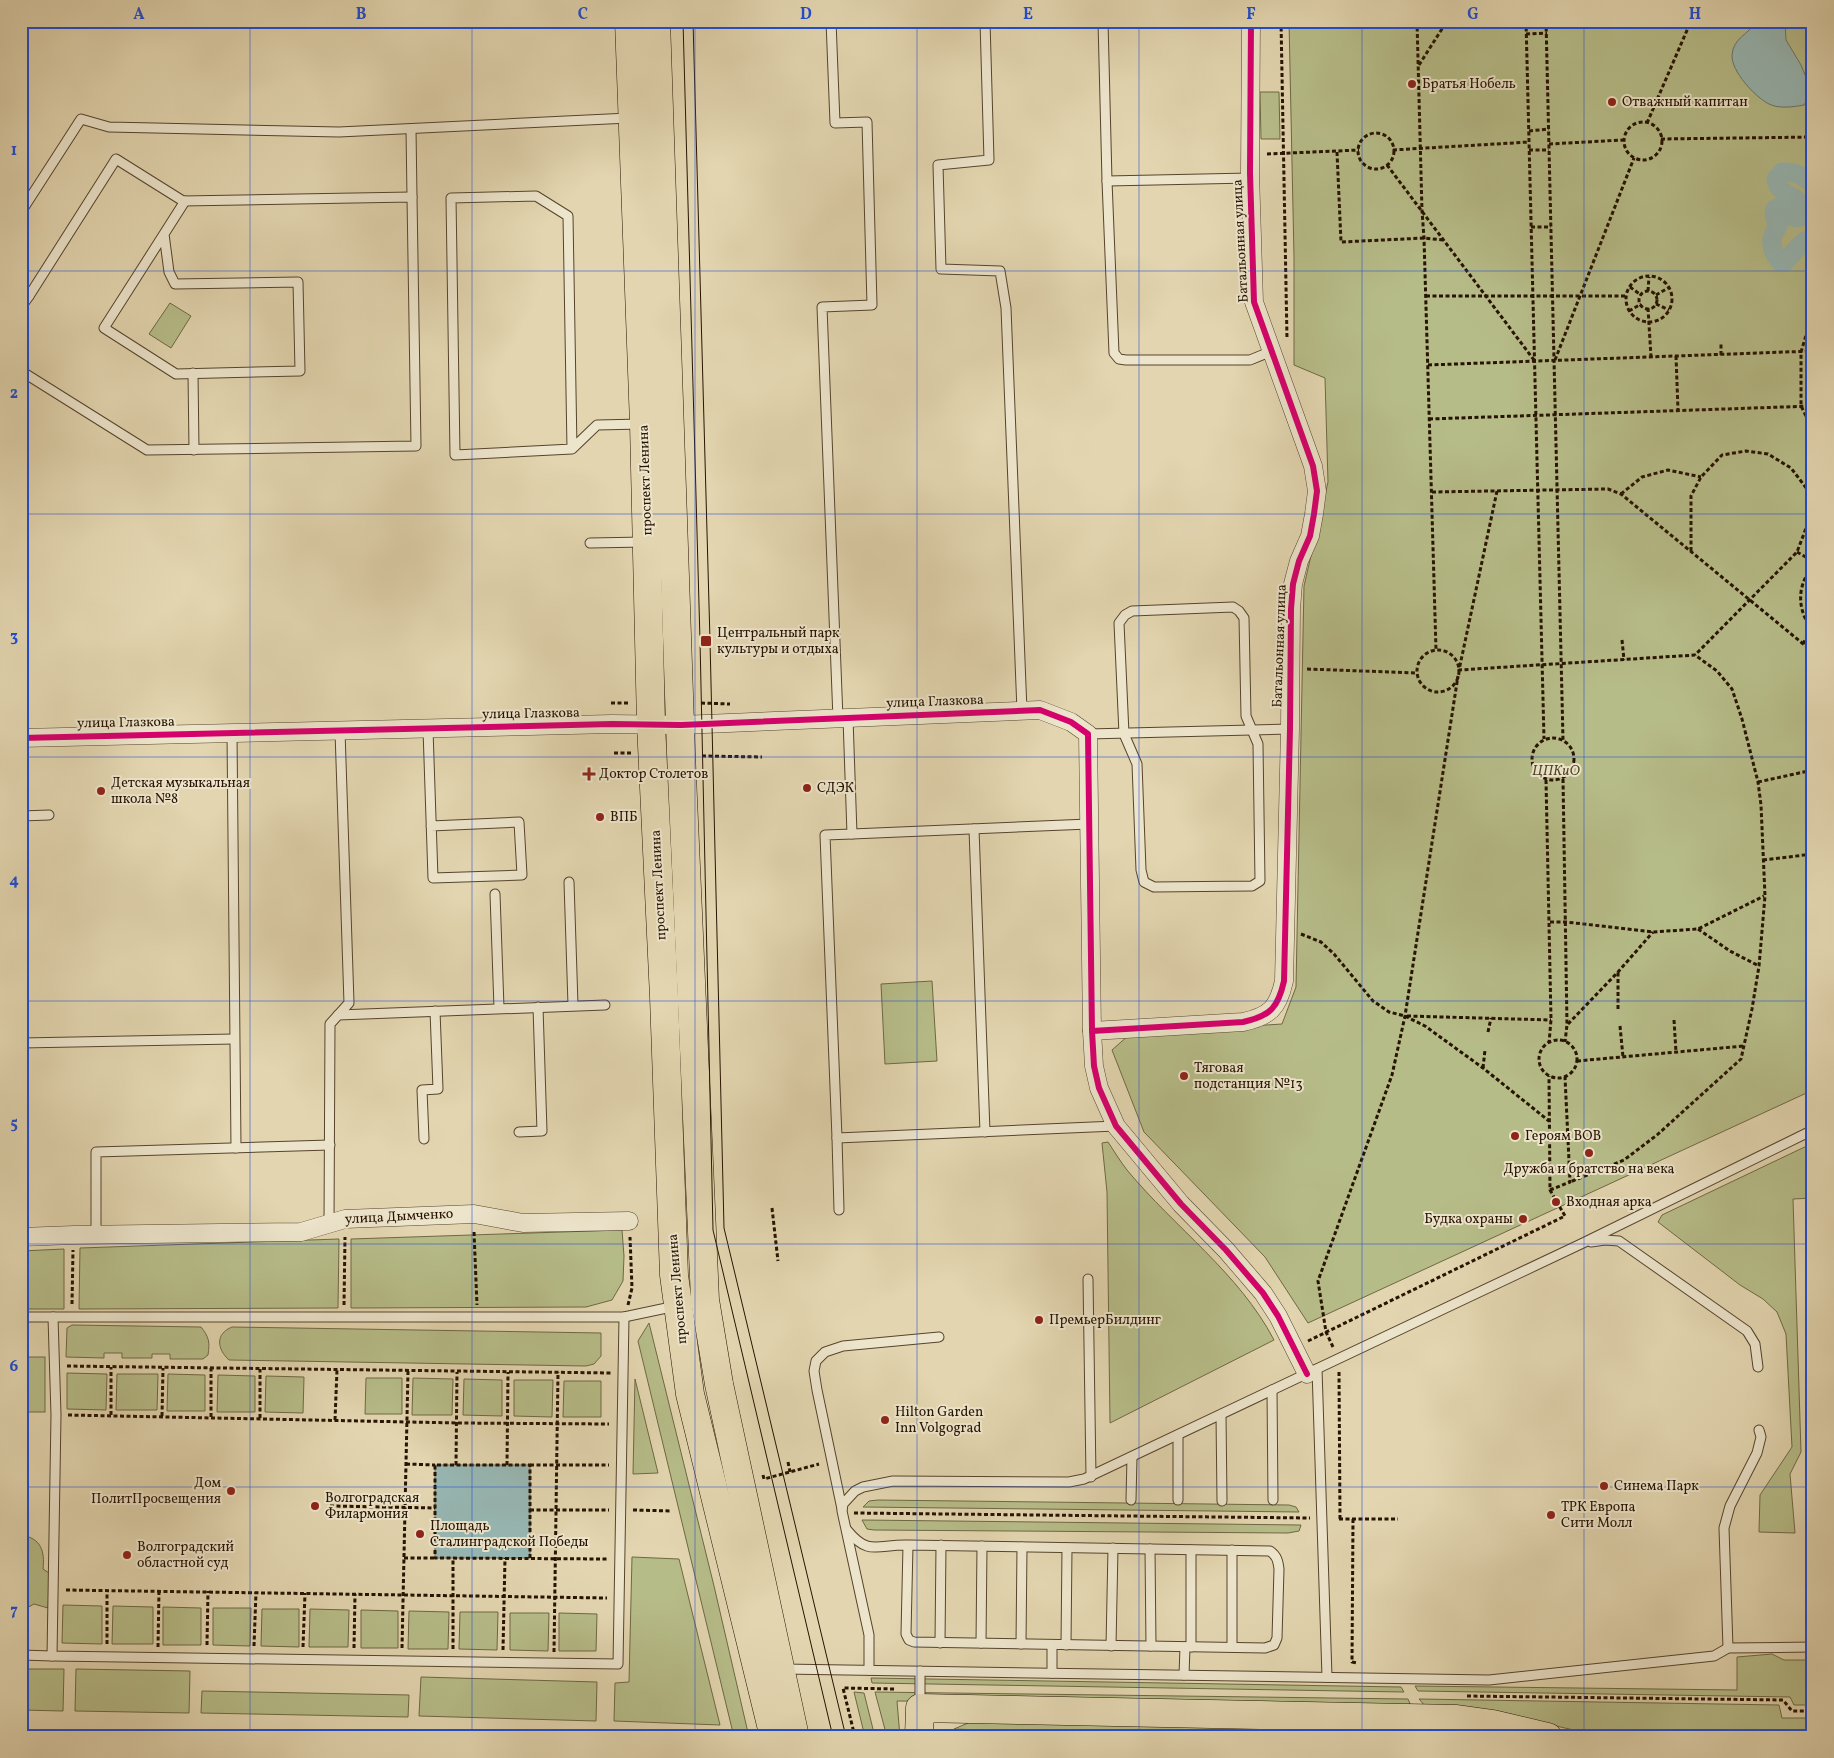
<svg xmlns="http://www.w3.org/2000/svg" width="1834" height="1758" viewBox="0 0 1834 1758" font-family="Vollkorn,serif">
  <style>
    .green { fill: #b6bc88; stroke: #6e6844 }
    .water { fill: #97b7b3; stroke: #6a756b }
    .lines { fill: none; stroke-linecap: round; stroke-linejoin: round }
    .canal { stroke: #97b7b3; stroke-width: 19 }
    .service-casing { stroke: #56442c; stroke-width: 11 }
    .minor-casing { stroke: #56442c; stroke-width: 19 }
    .primary-casing { stroke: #271300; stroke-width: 29 }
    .path { stroke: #271300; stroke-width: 3; stroke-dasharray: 4 2.5; stroke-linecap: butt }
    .service { stroke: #ece4cb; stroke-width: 9 }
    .minor { stroke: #ece4cb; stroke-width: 18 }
    .primary { stroke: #e2d5af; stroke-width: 28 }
    .tram { stroke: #271300; stroke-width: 1 }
    .cycleway-casing { stroke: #ece4cb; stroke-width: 9 }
    .cycleway { stroke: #d6006c; stroke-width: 6 }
    .grid { fill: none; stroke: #1d4ed8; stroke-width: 1; stroke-opacity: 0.55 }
    .poi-dot { fill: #8f2418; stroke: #ece4cb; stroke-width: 2 }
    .labels { text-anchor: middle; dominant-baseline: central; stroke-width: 4; stroke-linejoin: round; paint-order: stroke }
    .poi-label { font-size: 14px; fill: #271300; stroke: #ece4cb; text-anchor: start }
    .street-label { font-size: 14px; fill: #271300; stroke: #ece4cb }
    .park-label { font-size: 14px; font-style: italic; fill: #524629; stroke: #ece4cb }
    .neatline { fill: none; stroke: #1d4ed8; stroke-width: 2 }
    .grid-label { font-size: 16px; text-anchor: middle; font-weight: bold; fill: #1d4ed8 }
  </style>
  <rect width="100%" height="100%" fill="#e2d5af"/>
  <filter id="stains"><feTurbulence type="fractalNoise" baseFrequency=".004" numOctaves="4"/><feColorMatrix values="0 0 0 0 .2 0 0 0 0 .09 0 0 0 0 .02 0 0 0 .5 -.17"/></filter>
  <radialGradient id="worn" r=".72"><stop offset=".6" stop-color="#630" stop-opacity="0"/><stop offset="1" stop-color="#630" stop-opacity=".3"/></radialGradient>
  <g class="green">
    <path d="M1289 21H1813V1090L1308 1323 1265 1257 1144 1132 1112 1050 1130 1034 1282 1024 1296 987 1304 586 1328 482 1325 378 1294 365V257Z"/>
    <path d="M1260 92H1279L1280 139H1261Z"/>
    <path d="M170 303 191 316 171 348 149 334Z"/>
    <path d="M932 981 937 1061 885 1064 881 984Z"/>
    <path d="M1108 1142C1114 1151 1120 1161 1127 1170 1175 1228 1239 1273 1274 1340L1110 1423 1107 1192 1102 1143Z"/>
    <path d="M1813 1143V1198L1793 1199 1801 1452 1790 1474 1795 1533 1759 1532 1760 1495 1792 1447 1786 1334 1777 1312 1763 1299 1740 1285 1658 1222 1662 1215Z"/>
    <path d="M622 1230 624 1256 623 1281 612 1300 586 1307 351 1308V1239Z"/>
    <path d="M339 1239 338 1308 79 1309 80 1248Z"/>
    <path d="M64 1249V1309H21V1251Z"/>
    <path d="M649 1323 714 1586 749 1737H734L638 1341Z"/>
    <path d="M72 1325 201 1327C209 1337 210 1342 208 1355L203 1359H170V1354H152V1358H122V1353H104V1358L66 1357 67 1328Z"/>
    <path d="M232 1327 601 1333V1356L594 1364 586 1366 229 1360C217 1349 215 1334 232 1327Z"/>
    <rect x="21" y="1357" width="24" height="55"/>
    <path d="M67 1373 107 1374 106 1410 67 1409Z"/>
    <path d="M117 1374H158L157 1410H116Z"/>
    <path d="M168 1374 205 1375V1411H167Z"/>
    <path d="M218 1375 255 1376V1412H217Z"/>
    <path d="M266 1376 304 1377 303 1413 265 1412Z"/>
    <path d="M366 1378H402V1414H365Z"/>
    <path d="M413 1378 453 1379 452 1415H412Z"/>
    <path d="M464 1379 502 1380V1416L463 1415Z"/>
    <path d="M635 1379 658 1473 633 1474Z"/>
    <path d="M514 1380H553L552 1417 514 1416Z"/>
    <path d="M564 1381H601V1417H563Z"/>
    <path d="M878 1500 1289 1505 1296 1507 1299 1512 863 1507 869 1501Z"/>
    <path d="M862 1520 1301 1525 1299 1531 1288 1533 874 1530 867 1529Z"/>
    <path d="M21 1535C41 1538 45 1551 43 1569L52 1575 48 1608 34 1604 21 1611Z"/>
    <path d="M632 1557 679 1559 720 1725 614 1721 615 1683 629 1682Z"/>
    <path d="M63 1605 102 1606V1644L62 1643Z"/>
    <path d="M113 1606 153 1607V1644H112Z"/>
    <path d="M163 1607 201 1608V1645H163Z"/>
    <path d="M213 1608H251L250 1646 213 1645Z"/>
    <path d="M262 1609H299V1647L261 1646Z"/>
    <path d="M310 1609 349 1610 348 1647H309Z"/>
    <path d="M361 1610 398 1611V1648H361Z"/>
    <path d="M409 1611 449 1612 448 1649H408Z"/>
    <path d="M460 1612H498L497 1650 459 1649Z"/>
    <path d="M510 1613H549L548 1651 510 1650Z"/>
    <path d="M559 1613 597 1614 596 1651H559Z"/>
    <path d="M1772 1654 1784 1660H1813V1705H1794L1790 1697 1418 1691 1415 1686 1737 1690V1657Z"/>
    <path d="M21 1669H64L63 1711 21 1710Z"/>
    <path d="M76 1669 190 1671 189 1713 75 1711Z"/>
    <path d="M421 1677 597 1682 596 1721 419 1716Z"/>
    <path d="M871 1678 1401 1687 1404 1692 872 1683Z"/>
    <path d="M202 1691 409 1695 408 1717 201 1713Z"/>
    <path d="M854 1692 864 1693 875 1737H865Z"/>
    <path d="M875 1692 1408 1699 1411 1706 897 1701 900 1737H887Z"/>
    <path d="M1419 1699 1779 1705 1782 1718H1813V1737H1605L1498 1713 1426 1707Z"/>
    <path d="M975 1720 1453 1730 1502 1737H1168L954 1729Z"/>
  </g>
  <g class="water">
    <path d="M1757 21H1785L1786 40 1801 65 1812 92 1804 105C1793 107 1779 109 1769 104 1755 97 1731 71 1732 55 1733 38 1749 34 1757 21Z"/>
    <rect x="435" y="1465" width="95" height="93"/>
  </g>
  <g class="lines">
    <path class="canal" d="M1813 184C1803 176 1795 171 1782 172L1776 179C1780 201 1802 190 1803 215L1797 218 1791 217 1779 207 1775 209 1774 214 1778 227C1768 238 1771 251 1780 262H1785L1800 245 1805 241 1813 239"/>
    <g class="service-casing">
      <g id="service">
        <path d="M831 21 835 123 867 122 872 305 822 307 838 719"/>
        <path d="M985 21 989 160 938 165 941 269 1000 271 1006 308 1022 711"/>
        <path d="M1103 21 1107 181 1114 353 1119 359 1126 360H1250L1272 351"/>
        <path d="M411 129 412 197"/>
        <path d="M1107 181 1250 178"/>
        <path d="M21 212 81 119 109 127 339 132 629 118"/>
        <path d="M164 234 169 272 175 284 298 282 300 371 176 374 104 328 164 234 185 201"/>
        <path d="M21 291 29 296 116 159 183 201 412 197 416 446 147 450 21 371"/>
        <path d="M21 307 29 296"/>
        <path d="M193 373 194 450"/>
        <path d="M572 449 568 216 536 196 451 198 455 455 572 449 597 425 642 424"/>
        <path d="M590 543 645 542"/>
        <path d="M1233 607 1239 611 1244 618 1246 716 1258 744 1260 881 1252 886 1154 887 1144 882 1141 870 1137 764 1124 734 1119 623 1125 615 1132 611Z"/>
        <path d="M848 718 852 834 825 835 837 1138 1116 1126"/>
        <path d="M428 729 433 878 522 875 519 822 431 826"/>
        <path d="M232 733 236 1148"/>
        <path d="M1088 734 1290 729"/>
        <path d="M21 816 49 815"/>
        <path d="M974 829 985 1132"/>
        <path d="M852 834 1089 824"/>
        <path d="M569 882 573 1005"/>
        <path d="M495 894 499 1008"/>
        <path d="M338 1015 605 1005"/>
        <path d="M21 1043 234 1039"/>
        <path d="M519 1132 542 1131 538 1007"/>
        <path d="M837 1138 839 1210"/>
        <path d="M424 1139 422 1090 438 1089 435 1011"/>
        <path d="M329 1223 330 1024 349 1003 340 731"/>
        <path d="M96 1235V1152L330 1145"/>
        <path d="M1591 1242 1605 1240 1619 1241 1747 1331 1755 1344 1758 1367"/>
        <path d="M1088 1279 1091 1477"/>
        <path d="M21 1317H624L676 1306"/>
        <path d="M53 1317 56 1415 52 1656 618 1664 624 1317"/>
        <path d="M1317 1369 1327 1677"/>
        <path d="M1272 1390 1273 1500"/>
        <path d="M1221 1415 1222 1501"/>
        <path d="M1131 1500 1132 1457"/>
        <path d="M1178 1500V1435"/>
        <path d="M842 1509 817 1390 814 1371 816 1361 825 1352 843 1346 939 1337"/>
        <path d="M847 1530C869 1557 878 1544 908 1545L1270 1551C1277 1556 1278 1561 1279 1569L1277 1638 1274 1645 1265 1648 914 1642 909 1640 906 1634 908 1545"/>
        <path d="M1150 1549 1151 1646"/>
        <path d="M1191 1550V1647"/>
        <path d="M940 1643 941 1545"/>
        <path d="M981 1643 982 1546"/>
        <path d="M1021 1644 1022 1547"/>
        <path d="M1066 1645 1067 1548"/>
        <path d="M1111 1646 1113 1548"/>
        <path d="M1232 1647V1550"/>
        <path d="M1728 1648 1724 1528 1730 1506 1757 1453 1761 1437 1759 1430"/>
        <path d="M21 1655 52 1656"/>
        <path d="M783 1669 1489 1680 1714 1656 1728 1648 1813 1647"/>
        <path d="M869 1670V1635L842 1511 843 1504 855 1491 863 1487 893 1481 1069 1482 1084 1479 1583 1243 1813 1130"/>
        <path d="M1052 1673V1645"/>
        <path d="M1184 1675 1185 1647"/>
        <path d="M920 1706V1671"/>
      </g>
    </g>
    <g class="minor-casing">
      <g id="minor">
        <path d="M21 738 612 724 681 725 1040 710 1071 722 1088 734 1092 1031 1094 1066 1099 1088 1116 1126 1181 1204 1226 1250 1263 1293 1278 1316 1307 1374"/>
        <path d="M1092 1031 1243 1022C1270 1016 1278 1008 1284 981L1290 729 1291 609 1293 584 1299 561 1310 536 1314 514 1317 491 1313 466 1254 302 1250 173 1251 21"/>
        <path d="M21 1237 74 1235 301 1232 345 1219 474 1214 523 1223 629 1221"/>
      </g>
    </g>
    <g class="primary-casing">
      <g id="primary">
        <path d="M629 21 644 424 651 724 664 997 674 1275 690 1394 774 1737"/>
        <path d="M656 21 681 753 705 1300 719 1384 795 1737"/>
        <path d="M919 1737 920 1708 1457 1719 1493 1724 1548 1737"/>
      </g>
    </g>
    <g class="path">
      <path d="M1281 21 1287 339"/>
      <path d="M1417 21 1422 211 1424 238 1436 650"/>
      <path d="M1526 21 1544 739"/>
      <path d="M1546 21 1563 740"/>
      <path d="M1526 34 1547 33"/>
      <path d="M1419 65 1447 21"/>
      <circle cx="1643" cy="141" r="19"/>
      <path d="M1647 123 1691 21"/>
      <path d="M1529 131 1549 129"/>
      <circle cx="1376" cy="151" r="18"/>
      <path d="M1661 139 1813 137"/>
      <path d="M1549 144 1623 140"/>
      <path d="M1393 150 1529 142"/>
      <path d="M1529 150H1549"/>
      <path d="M1337 152 1341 242 1424 238 1443 240"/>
      <path d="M1267 154 1359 150"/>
      <path d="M1387 165 1534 360"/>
      <path d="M1531 227H1551"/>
      <circle cx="1649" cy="299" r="23"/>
      <path d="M1630 287 1641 295"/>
      <path d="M1648 291 1649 277"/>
      <circle cx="1648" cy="300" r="9"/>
      <path d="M1656 295 1668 288"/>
      <path d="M1426 296H1626"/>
      <path d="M1656 304 1669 310"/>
      <path d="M1648 308 1651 357"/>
      <path d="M1629 311 1641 304"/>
      <path d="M1813 318 1810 322 1801 352V406L1813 430"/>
      <path d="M1721 355V344"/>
      <path d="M1676 356 1678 410"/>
      <path d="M1555 360 1634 158"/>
      <path d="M1428 365 1813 351"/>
      <path d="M1429 419 1813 406"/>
      <path d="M1497 491 1459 670 1695 655 1717 671 1732 689 1742 719 1758 782 1761 805 1765 896 1759 966 1752 1009 1741 1059 1657 1135 1624 1160 1570 1182"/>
      <path d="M1432 492 1608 489 1621 494 1813 652"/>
      <path d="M1621 494 1642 477 1668 470 1701 477"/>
      <path d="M1691 551V496L1701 477 1722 455 1746 451 1768 454 1791 468 1807 489 1808 523 1797 552 1695 655"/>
      <path d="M1797 552 1813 561"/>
      <path d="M1813 567C1796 585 1797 612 1813 630"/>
      <path d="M1622 640 1624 660"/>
      <path d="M1803 644 1811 629"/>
      <circle cx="1438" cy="671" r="21"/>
      <path d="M1307 669 1417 673"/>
      <path d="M611 703H630"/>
      <path d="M701 703 730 704"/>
      <circle cx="1553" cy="759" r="21"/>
      <path d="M614 753H631"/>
      <path d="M702 756 762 757"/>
      <path d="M1563 779 1567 1025 1565 1042"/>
      <path d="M1546 780 1551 1020 1549 1043"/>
      <path d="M1758 782 1813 770"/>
      <path d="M1763 860 1813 854"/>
      <path d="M1550 922H1566L1653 932 1698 929 1764 896"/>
      <path d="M1698 929 1730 951 1759 966"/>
      <path d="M1301 934 1321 942 1334 954 1373 1001 1389 1012 1405 1016 1425 1026 1483 1068 1549 1121"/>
      <path d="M1618 1009V972"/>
      <path d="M1407 1016 1551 1020"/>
      <path d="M1674 1020 1676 1052"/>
      <path d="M1568 1024 1618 972 1653 932"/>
      <path d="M1620 1026 1623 1057"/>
      <path d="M1488 1032 1491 1018"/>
      <circle cx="1558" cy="1059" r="19"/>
      <path d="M1577 1061 1744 1046"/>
      <path d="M1483 1068 1485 1050"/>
      <path d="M1550 1190 1570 1182 1565 1077"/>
      <path d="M772 1208 778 1261"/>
      <path d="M474 1232 477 1305"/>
      <path d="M72 1304 73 1250"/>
      <path d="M344 1305 345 1237"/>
      <path d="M628 1305 632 1288 630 1237"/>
      <path d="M1308 1341 1565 1216 1550 1190 1549 1076"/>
      <path d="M1333 1347 1326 1332 1318 1281 1392 1075 1405 1016 1458 676"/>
      <path d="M67 1366 611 1373"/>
      <path d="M1339 1372 1340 1519"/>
      <path d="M68 1415 458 1423 609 1424"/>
      <path d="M111 1415V1367"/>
      <path d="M162 1416 163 1368"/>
      <path d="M211 1417V1368"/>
      <path d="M260 1418V1369"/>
      <path d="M335 1420 337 1370"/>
      <path d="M788 1462 790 1472"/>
      <path d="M406 1464 435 1465"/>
      <path d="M456 1465 457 1372"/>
      <path d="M507 1465 508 1372"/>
      <path d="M530 1465H609"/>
      <path d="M763 1475 764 1479 819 1464"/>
      <path d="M330 1506 435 1508"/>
      <path d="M530 1510H609"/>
      <path d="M633 1510 672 1511"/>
      <path d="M854 1513 1310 1518"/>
      <path d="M1339 1519H1398"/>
      <path d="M1353 1519 1352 1662 1357 1663"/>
      <path d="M404 1558H435"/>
      <path d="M530 1558V1465H435V1558L607 1559"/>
      <path d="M66 1590 607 1598"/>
      <path d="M107 1644V1590"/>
      <path d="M207 1645 208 1591"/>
      <path d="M254 1646 256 1592"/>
      <path d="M158 1647 159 1590"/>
      <path d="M303 1647 305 1593"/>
      <path d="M354 1648 355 1594"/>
      <path d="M402 1648 408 1371"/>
      <path d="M453 1649V1558"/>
      <path d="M503 1650 505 1558"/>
      <path d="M554 1652 558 1372"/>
      <path d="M1467 1696 1783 1700 1792 1711H1813"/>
      <path d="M855 1737 843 1688 896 1689"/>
    </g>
    <use href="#service" class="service"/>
    <use href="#minor" class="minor"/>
    <use href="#primary" class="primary"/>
    <g class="tram">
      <path d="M683 21 700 641 713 1230 833 1737"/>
      <path d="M693 21 710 641 724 1228 846 1737"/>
    </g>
    <g class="cycleway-casing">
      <g id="cycleway">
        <path d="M21 738 612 724 681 725 1040 710 1071 722 1088 734 1092 1031 1094 1066 1099 1088 1116 1126 1181 1204 1226 1250 1263 1293 1278 1316 1307 1374"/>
        <path d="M1092 1031 1243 1022C1270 1016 1278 1008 1284 981L1290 729 1291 609 1293 584 1299 561 1310 536 1314 514 1317 491 1313 466 1254 302 1250 173 1251 21"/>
      </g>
    </g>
    <use href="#cycleway" class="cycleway"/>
  </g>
  <path class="grid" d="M250 21V1737M472 21V1737M695 21V1737M917 21V1737M1139 21V1737M1362 21V1737M1584 21V1737M21 271H1813M21 514H1813M21 757H1813M21 1001H1813M21 1244H1813M21 1487H1813"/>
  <g class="poi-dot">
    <circle cx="1412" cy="84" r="5"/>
    <circle cx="1612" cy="102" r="5"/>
    <rect x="700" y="635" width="12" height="12" rx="2.5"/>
    <path d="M586.5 766.5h5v5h5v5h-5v5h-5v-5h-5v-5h5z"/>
    <circle cx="807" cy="788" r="5"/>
    <circle cx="101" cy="791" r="5"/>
    <circle cx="600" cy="817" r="5"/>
    <circle cx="1184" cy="1076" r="5"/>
    <circle cx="1515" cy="1136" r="5"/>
    <circle cx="1589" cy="1153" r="5"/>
    <circle cx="1556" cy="1202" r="5"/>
    <circle cx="1523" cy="1219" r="5"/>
    <circle cx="1039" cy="1320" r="5"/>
    <circle cx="885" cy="1420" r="5"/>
    <circle cx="1604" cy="1486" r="5"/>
    <circle cx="231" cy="1491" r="5"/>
    <circle cx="315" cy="1506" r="5"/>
    <circle cx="1551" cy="1515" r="5"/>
    <circle cx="420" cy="1534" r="5"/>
    <circle cx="127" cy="1555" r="5"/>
  </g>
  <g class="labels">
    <g class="poi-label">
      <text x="1422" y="84">Братья Нобель</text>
      <text x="1622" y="102">Отважный капитан</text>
      <text x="717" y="633">Центральный парк<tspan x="717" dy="16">культуры и отдыха</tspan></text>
      <text x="599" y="774">Доктор Столетов</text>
      <text x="111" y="783">Детская музыкальная<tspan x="111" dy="16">школа №8</tspan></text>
      <text x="817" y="788">СДЭК</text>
      <text x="610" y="817">ВПБ</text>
      <text x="1194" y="1068">Тяговая<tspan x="1194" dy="16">подстанция №13</tspan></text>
      <text x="1525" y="1136">Героям ВОВ</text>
      <text x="1589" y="1169" text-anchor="middle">Дружба и братство на века</text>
      <text x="1566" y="1202">Входная арка</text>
      <text x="1513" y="1219" text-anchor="end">Будка охраны</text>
      <text x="1049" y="1320">ПремьерБилдинг</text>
      <text x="895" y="1412">Hilton Garden<tspan x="895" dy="16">Inn Volgograd</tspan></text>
      <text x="221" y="1483" text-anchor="end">Дом<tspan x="221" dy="16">ПолитПросвещения</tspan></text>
      <text x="1614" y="1486">Синема Парк</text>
      <text x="325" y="1498">Волгоградская<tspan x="325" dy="16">Филармония</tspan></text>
      <text x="1561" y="1507">ТРК Европа<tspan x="1561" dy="16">Сити Молл</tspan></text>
      <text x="430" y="1526">Площадь<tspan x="430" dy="16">Сталинградской Победы</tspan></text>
      <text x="137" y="1547">Волгоградский<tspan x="137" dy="16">областной суд</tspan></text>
    </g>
    <g class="street-label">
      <text transform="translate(1241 241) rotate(-93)">Батальонная улица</text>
      <text transform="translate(646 480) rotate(-92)">проспект Ленина</text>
      <text transform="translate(1280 646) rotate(-88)">Батальонная улица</text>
      <text transform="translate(935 702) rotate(-2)">улица Глазкова</text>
      <text transform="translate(531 714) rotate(-1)">улица Глазкова</text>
      <text transform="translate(126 723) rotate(-1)">улица Глазкова</text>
      <text transform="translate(659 885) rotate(-93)">проспект Ленина</text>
      <text transform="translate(399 1217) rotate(-3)">улица Дымченко</text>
      <text transform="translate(678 1289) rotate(-95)">проспект Ленина</text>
    </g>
    <g class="park-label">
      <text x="1556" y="771">ЦПКиО</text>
    </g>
  </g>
  <rect width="1834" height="1758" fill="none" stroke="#e2d5af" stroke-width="55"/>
  <rect x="28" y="28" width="1778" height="1702" class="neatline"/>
  <g class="grid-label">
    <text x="139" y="19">A</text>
    <text x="361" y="19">B</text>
    <text x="583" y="19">C</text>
    <text x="806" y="19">D</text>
    <text x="1028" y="19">E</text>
    <text x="1251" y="19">F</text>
    <text x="1473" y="19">G</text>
    <text x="1695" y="19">H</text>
    <text x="14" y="155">1</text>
    <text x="14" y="398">2</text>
    <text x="14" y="641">3</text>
    <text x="14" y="885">4</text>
    <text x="14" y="1128">5</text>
    <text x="14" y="1371">6</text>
    <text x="14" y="1615">7</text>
  </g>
  <rect width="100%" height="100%" filter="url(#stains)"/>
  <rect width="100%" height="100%" fill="url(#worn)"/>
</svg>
